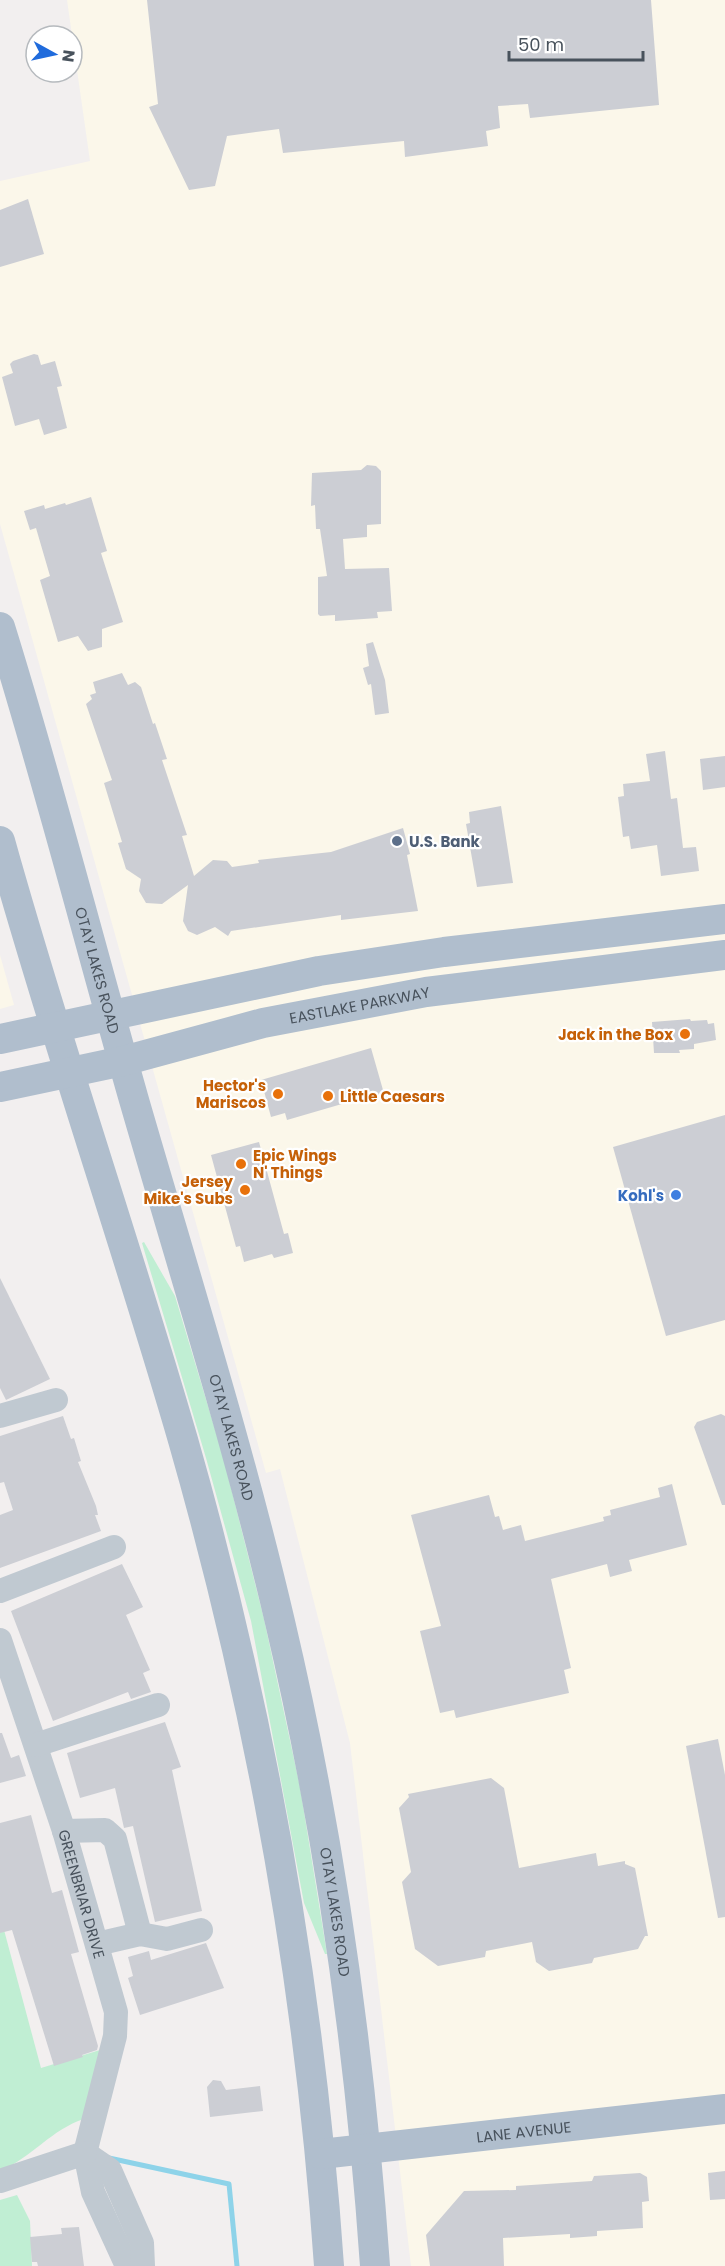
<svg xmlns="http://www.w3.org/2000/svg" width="725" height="2266" viewBox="0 0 725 2266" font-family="Poppins,sans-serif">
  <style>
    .commercial { fill: #fbf7ea }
    .green { fill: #c0eed3 }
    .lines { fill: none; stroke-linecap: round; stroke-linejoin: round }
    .stream { stroke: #8ed3e9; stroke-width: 5 }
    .building { fill: #ccced4 }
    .minor { stroke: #c0c9d1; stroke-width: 24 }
    .major { stroke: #b0becd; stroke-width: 30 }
    .service-dot { fill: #5c6f8a; stroke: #fff; stroke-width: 2 }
    .food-dot { fill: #e8710a; stroke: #fff; stroke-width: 2 }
    .shop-dot { fill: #3f7fe0; stroke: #fff; stroke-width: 2 }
    .labels { text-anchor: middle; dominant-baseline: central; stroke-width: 4.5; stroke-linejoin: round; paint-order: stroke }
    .service-label { font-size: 15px; font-weight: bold; fill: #4e5e75; stroke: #fff; text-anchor: start }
    .street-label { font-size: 15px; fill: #48525c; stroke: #fff }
    .food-label { font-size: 15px; font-weight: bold; fill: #c56008; stroke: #fff; text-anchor: end }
    .shop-label { font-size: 15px; font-weight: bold; fill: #366cbe; stroke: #fff; text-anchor: end }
  </style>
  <rect width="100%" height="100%" fill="#f2efef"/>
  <g class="commercial">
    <path d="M67 0H725V2266H411L350 1743 280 1469 266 1473 0 524V181L90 161Z"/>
    <path d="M0 955 14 1005 0 1009Z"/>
  </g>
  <g class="green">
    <path d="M144 1242 175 1296 223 1456 264 1619 300 1787 327 1954H325L304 1903 251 1621 206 1458 142 1243Z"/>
    <path d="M0 1915 41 2068 100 2050 84 2119C52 2129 31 2158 0 2171Z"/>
    <path d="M17 2195 30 2221 32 2266H0V2200Z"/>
  </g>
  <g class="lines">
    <path class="stream" d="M109 2158 229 2184 237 2266"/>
  </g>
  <g class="building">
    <path d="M147 0H651L659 105 530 118 528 104 498 106 500 128 486 131 488 146 405 157 404 141 283 153 279 129 227 136 215 186 189 190 149 107 158 104Z"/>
    <path d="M28 199 44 254 0 267V210Z"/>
    <path d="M34 354 38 355 41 365 55 361 62 386 57 387 67 428 44 435 39 419 15 426 2 377 13 373 10 364 13 361Z"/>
    <path d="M367 465 376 466 381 471V524L367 525V537L343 539 345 569 389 568 392 611 377 612 378 618 335 621V615L320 616 318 614V577L327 576 320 529H316L315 505 311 506 312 473 361 470Z"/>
    <path d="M91 497 107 551 101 553 123 622 102 629V647L88 651 78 636 58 642 40 580 50 576 36 528 30 530 24 511 44 505 45 509 65 503 66 505Z"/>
    <path d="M373 642 385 680 389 713 375 715 371 684 368 685 363 668 369 666 366 644Z"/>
    <path d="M122 673 128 685 135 682 141 687 153 724 155 723 167 759 162 760 187 835 182 836 194 876 213 860 227 861 232 867 259 863 258 860 331 852 403 828 410 854 407 855 418 911 341 920V915L231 931 228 936 215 927 197 935 188 931 183 921 188 885 162 904 146 903 139 891 141 879 126 869 118 843 122 842 104 783 112 780 86 704 92 699 90 695 96 693 93 682Z"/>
    <path d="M665 751 671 799 677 798 683 848 696 847 699 871 661 876 657 845 631 849 629 836 623 837 618 797 624 796 623 784 650 781 646 754Z"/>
    <path d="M725 756V787L703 790 700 759Z"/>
    <path d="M501 806 513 883 477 887 466 824 470 823 469 812Z"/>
    <path d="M690 1019 691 1021 707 1020 708 1024 714 1023 716 1040 694 1044V1049L679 1050 680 1053H654L652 1022Z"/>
    <path d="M371 1048 385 1097 360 1104 359 1099 287 1120 285 1113 271 1117 261 1080Z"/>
    <path d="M725 1115V1320L666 1336 613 1147Z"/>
    <path d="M259 1142 284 1234 288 1233 293 1253 274 1258 272 1254 244 1262 240 1246 236 1247 211 1155Z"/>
    <path d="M0 1278 50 1379 6 1400 0 1388Z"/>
    <path d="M721 1414 725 1416V1505H722L694 1427 697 1422Z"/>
    <path d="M63 1416 71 1439 74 1438 81 1461 78 1462 96 1506 98 1515H95L101 1531 0 1568V1515L13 1510 4 1482 0 1483V1436Z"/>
    <path d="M672 1484 687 1545 629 1560 632 1571 610 1577 607 1564 551 1579 571 1668 564 1670 569 1693 456 1718 454 1710 440 1713 420 1631 441 1626 411 1515 489 1495 495 1517 499 1516 503 1530 521 1525 525 1541 604 1521 603 1517 611 1515 610 1510 660 1497 658 1488Z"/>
    <path d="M122 1564 143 1607 126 1615 150 1670 143 1673 151 1692 131 1699 128 1692 53 1721 11 1611Z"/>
    <path d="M165 1722 181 1767 172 1770 202 1911 155 1922 133 1826 124 1828 115 1788 80 1798 67 1753Z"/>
    <path d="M0 1733H2L11 1758 19 1755 26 1776 0 1783Z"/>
    <path d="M718 1739 725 1775V1917L718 1918 686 1746Z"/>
    <path d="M491 1778 504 1788 519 1868 596 1853 598 1866 625 1861V1864L635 1868 648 1936H645L638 1949 594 1958 592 1963 549 1971 536 1962 532 1942 486 1951 485 1957 438 1966 415 1949 402 1882 411 1872 399 1808 409 1797 408 1794Z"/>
    <path d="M31 1815 52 1893 62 1890 79 1952 71 1954 98 2046 97 2050 82 2055 83 2057 54 2066 12 1930 0 1933V1823Z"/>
    <path d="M206 1943 224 1988 140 2015 128 1978 133 1976 128 1957 149 1951 151 1960Z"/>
    <path d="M213 2080 221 2081 226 2090 260 2086 263 2111 210 2117 207 2087Z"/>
    <path d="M725 2171V2199L710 2200 708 2173Z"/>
    <path d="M640 2173 647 2177 649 2201 642 2202 643 2228 597 2231V2236L570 2238V2234L503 2238 504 2266H430L426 2235 464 2191 516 2190V2186L592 2181 594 2176Z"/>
    <path d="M79 2227 84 2266H38L37 2262H32L30 2237 62 2234 61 2228Z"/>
  </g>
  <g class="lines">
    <g class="minor">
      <path d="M0 1416 56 1400"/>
      <path d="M0 1591 114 1547"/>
      <path id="s1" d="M0 1640 64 1831 116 2012 115 2036 85 2153 93 2192 127 2266"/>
      <path d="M36 1745 158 1705"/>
      <path d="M64 1831 105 1830 115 1839 140 1934"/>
      <path d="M97 1944 140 1934 167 1939 201 1930"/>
      <path d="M85 2153 110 2170 142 2243 143 2266"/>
      <path d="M0 2181 85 2153"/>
    </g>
    <g class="major">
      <path id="s2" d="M0 627C49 784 89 942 134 1100 184 1273 239 1446 280 1622 330 1834 360 2049 375 2266"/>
      <path d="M0 841C56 1042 125 1240 183 1440 260 1709 310 1987 329 2266"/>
      <path d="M0 1039 319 971 444 952 725 919"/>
      <path id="s3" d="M0 1087 123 1061 263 1023 426 992 725 955"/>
      <path id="s4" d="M321 2154 725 2109"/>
    </g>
  </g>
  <circle class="service-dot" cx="397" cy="841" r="6"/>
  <g class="food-dot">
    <circle cx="685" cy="1034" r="6"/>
    <circle cx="278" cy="1094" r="6"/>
    <circle cx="328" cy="1096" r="6"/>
    <circle cx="241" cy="1164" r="6"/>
    <circle cx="245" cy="1190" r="6"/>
  </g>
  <circle class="shop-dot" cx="676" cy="1195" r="6"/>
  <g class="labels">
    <g class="service-label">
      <text x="409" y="841">U.S. Bank</text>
    </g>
    <g class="street-label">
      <text stroke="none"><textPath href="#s2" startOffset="357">OTAY LAKES ROAD</textPath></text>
      <text stroke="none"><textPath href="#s3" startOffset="369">EASTLAKE PARKWAY</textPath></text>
      <text stroke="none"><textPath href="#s2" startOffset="843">OTAY LAKES ROAD</textPath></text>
      <text stroke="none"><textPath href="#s1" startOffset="267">GREENBRIAR DRIVE</textPath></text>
      <text stroke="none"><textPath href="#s2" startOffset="1329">OTAY LAKES ROAD</textPath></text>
      <text stroke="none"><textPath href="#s4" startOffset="204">LANE AVENUE</textPath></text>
    </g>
    <g class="food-label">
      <text x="673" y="1034">Jack in the Box</text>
      <text x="266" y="1085">Hector's<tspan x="266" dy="17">Mariscos</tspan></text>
      <text x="340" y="1096" text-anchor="start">Little Caesars</text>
      <text x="253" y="1155" text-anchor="start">Epic Wings<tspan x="253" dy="17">N' Things</tspan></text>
      <text x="233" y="1181">Jersey<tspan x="233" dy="17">Mike's Subs</tspan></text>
    </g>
    <g class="shop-label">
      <text x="664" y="1195">Kohl's</text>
    </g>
  </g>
  <g transform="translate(54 54) rotate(98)"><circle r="28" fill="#ffffff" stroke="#b6babe" stroke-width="1.5"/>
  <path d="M0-4.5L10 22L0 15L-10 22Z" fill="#206bdc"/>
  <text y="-9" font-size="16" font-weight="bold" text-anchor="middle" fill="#48525c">N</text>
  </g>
  <path d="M509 51v9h134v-9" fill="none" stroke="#48525c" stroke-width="3"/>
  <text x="518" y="51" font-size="18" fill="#48525c" stroke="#ffffff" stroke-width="4.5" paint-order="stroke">50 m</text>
</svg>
